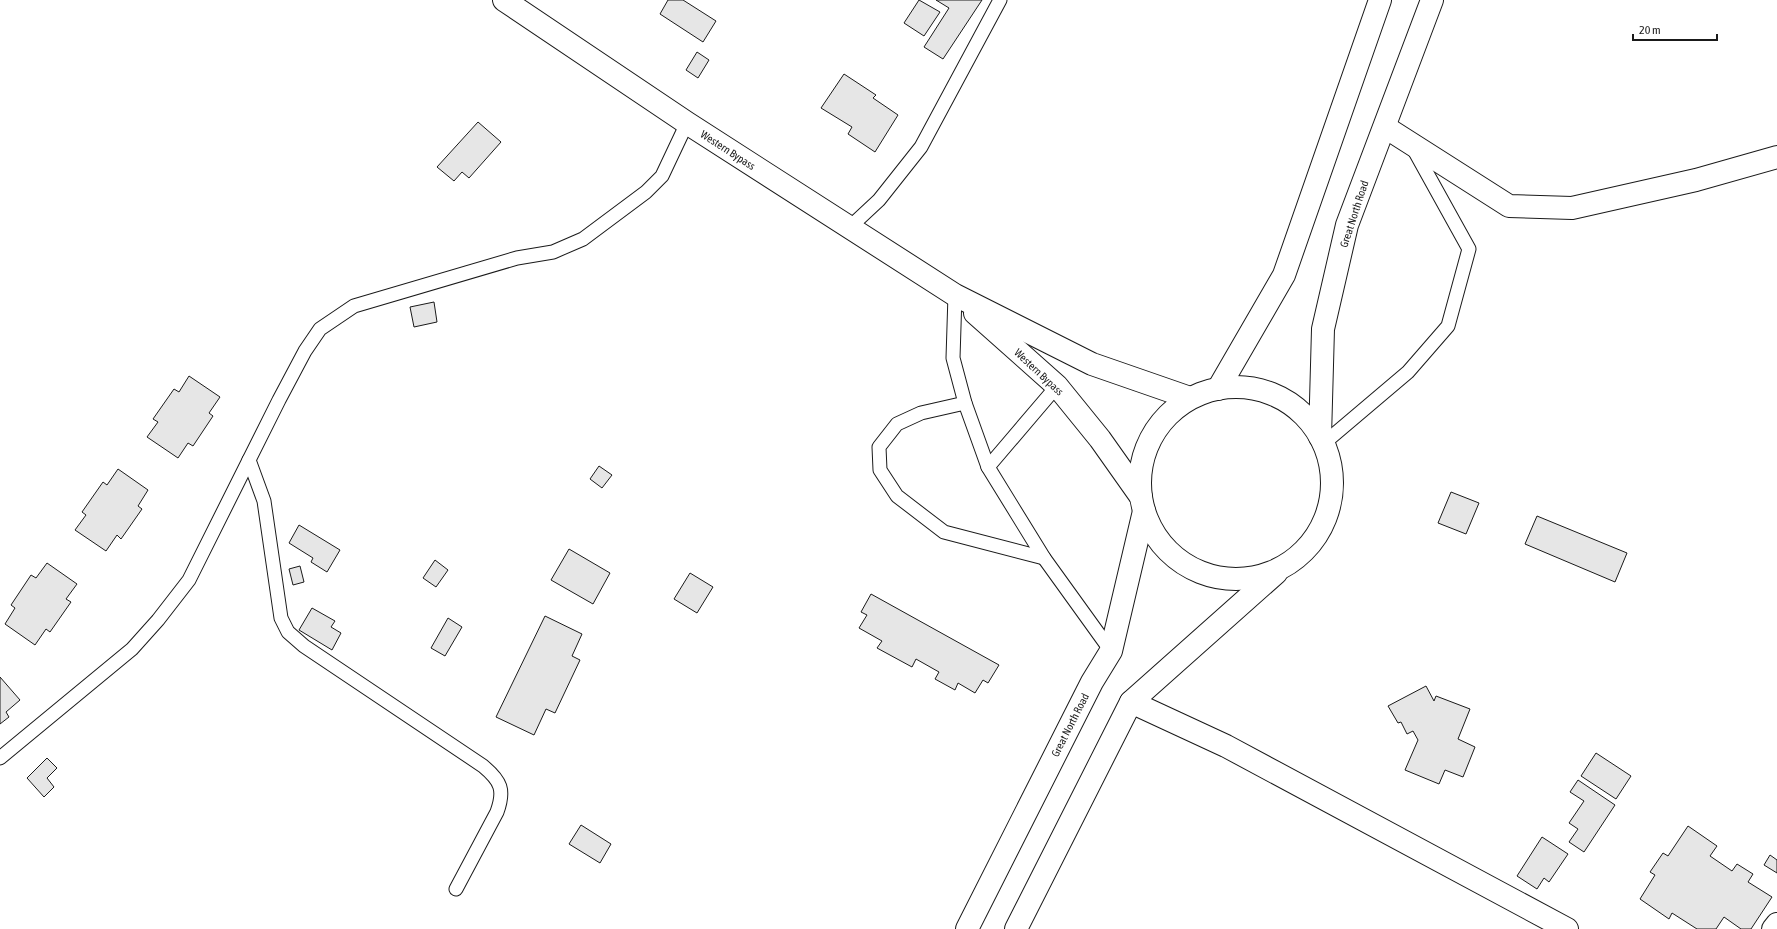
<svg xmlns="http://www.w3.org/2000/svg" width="1777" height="929" viewBox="0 0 1777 929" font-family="'Asap Condensed',sans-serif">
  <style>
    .building { fill: #e6e6e6; stroke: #1a1a1a }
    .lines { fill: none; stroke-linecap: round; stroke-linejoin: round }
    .service-casing { stroke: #1a1a1a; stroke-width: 15 }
    .minor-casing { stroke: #1a1a1a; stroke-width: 24 }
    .primary-casing { stroke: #1a1a1a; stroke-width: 24 }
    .trunk-casing { stroke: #1a1a1a; stroke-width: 24 }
    .service { stroke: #fff; stroke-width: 13 }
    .minor { stroke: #fff; stroke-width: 22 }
    .primary { stroke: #fff; stroke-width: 22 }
    .trunk { stroke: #fff; stroke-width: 22 }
    .labels { text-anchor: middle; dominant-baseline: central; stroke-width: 3; stroke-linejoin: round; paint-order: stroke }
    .street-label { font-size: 11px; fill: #1a1a1a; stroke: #fff }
  </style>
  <rect width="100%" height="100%" fill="#fff"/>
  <g class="building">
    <path d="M668 0H683L716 21 703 42 660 14Z"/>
    <path d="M919 0 940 12 924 36 904 23Z"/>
    <path d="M936 0H982L943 59 924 47 949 8Z"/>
    <path d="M697 52 709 60 698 78 686 70Z"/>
    <path d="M844 74 876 95 873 98 898 115 875 152 848 134 852 127 821 108Z"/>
    <path d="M478 122 501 142 469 178 462 172 454 181 437 167Z"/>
    <path d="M434 302 437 322 414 327 410 307Z"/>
    <path d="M189 376 220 397 209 413 213 416 193 446 188 443 178 458 147 437 158 422 153 419 174 389 179 392Z"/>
    <path d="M599 466 612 475 602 488 590 479Z"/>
    <path d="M118 469 148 490 138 506 142 509 121 539 117 535 106 551 75 530 86 515 82 512 103 482 107 485Z"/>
    <path d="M1451 492 1479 503 1466 534 1438 523Z"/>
    <path d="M1537 516 1627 553 1615 582 1525 544Z"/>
    <path d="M299 525 340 550 327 572 311 562 313 558 289 543Z"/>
    <path d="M569 549 610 573 593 604 551 580Z"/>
    <path d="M435 560 448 570 436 587 423 578Z"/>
    <path d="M47 563 77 584 66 599 71 602 50 632 46 629 35 645 5 624 15 608 11 605 31 575 36 578Z"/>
    <path d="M300 566 304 582 293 585 289 569Z"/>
    <path d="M690 573 713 587 697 613 674 599Z"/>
    <path d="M871 594 999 665 988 683 983 680 975 693 958 683 955 690 935 679 939 672 916 659 912 667 877 648 882 641 859 628 867 615 861 612Z"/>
    <path d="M312 608 335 621 331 627 341 633 332 650 299 630Z"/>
    <path d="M545 616 582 634 572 656 580 660 555 713 546 709 534 735 496 717Z"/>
    <path d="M448 618 462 627 445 656 431 648Z"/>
    <path d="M0 677 20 700 6 712 9 717 0 724Z"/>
    <path d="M1426 686 1434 701 1436 696 1470 709 1458 739 1475 747 1463 777 1445 770 1439 784 1405 770 1418 740 1413 731 1407 734 1401 722 1398 723 1388 706Z"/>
    <path d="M1596 753 1631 776 1616 799 1581 776Z"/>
    <path d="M47 758 57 768 47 778 54 787 44 797 27 778Z"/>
    <path d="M1578 780 1615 805 1584 852 1569 842 1578 829 1569 823 1584 801 1570 792Z"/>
    <path d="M581 825 611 844 600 863 569 844Z"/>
    <path d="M1688 826 1717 846 1710 856 1732 871 1737 864 1753 874 1748 882 1772 897 1751 929H1741L1724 917 1716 929H1697L1672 913 1669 919 1640 899 1655 875 1650 872 1663 853 1668 856Z"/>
    <path d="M1542 837 1568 854 1549 882 1544 878 1537 889 1517 876Z"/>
    <path d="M1770 855 1777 860V873L1764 865Z"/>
  </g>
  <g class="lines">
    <g class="service-casing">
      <g id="service">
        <path d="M849 228 879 200 921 147 1000 0"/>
        <path d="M955 295 953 358 965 403 988 467"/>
        <path d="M1057 386 988 467 1044 558 1111 651"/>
        <path d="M965 403 921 413 897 424 879 447 880 470 897 496 944 532 1044 558"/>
        <path d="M1323 444 1408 372 1448 326 1469 249 1413 148"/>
        <path d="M249 460 264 501 281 618 288 632 304 646 483 766C501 781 505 790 497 812L456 889"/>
        <path d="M0 758 132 649 158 620 189 580 279 400 305 351 320 329 354 306 517 258 553 252 583 239 646 192 662 176 687 123"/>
      </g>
    </g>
    <g class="minor-casing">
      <g id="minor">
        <path d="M1385 127 1509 206 1572 208 1696 180 1777 157"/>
        <path d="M1131 702 1226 746 1567 929"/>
        <path d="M1773 929 1777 924"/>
      </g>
    </g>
    <g class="primary-casing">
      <g id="primary">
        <path d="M504 0 687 123 955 295 1092 364 1190 398"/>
        <path d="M975 313 1057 386 1100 439 1141 497"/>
        <circle cx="1236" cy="483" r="96"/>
        <path d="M967 929 1092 682 1111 651 1144 511"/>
        <path d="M1016 929 1131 702 1276 573"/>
      </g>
    </g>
    <g class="trunk-casing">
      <g id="trunk">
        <path d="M1218 389 1284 275 1380 0"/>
        <path d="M1320 437 1323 329 1347 225 1432 0"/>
      </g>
    </g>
    <use href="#service" class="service"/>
    <use href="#minor" class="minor"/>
    <use href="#primary" class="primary"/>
    <use href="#trunk" class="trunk"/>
  </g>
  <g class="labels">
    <g class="street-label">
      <text transform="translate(728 150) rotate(33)">Western Bypass</text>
      <text transform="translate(1354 214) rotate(-72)">Great North Road</text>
      <text transform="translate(1039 372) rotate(43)">Western Bypass</text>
      <text transform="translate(1070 725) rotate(-63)">Great North Road</text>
    </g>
  </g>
  <path d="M1633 34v6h84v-6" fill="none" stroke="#1a1a1a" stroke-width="2"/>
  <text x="1639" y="34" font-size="12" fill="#1a1a1a" stroke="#ffffff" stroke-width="3" paint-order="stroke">20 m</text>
</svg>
